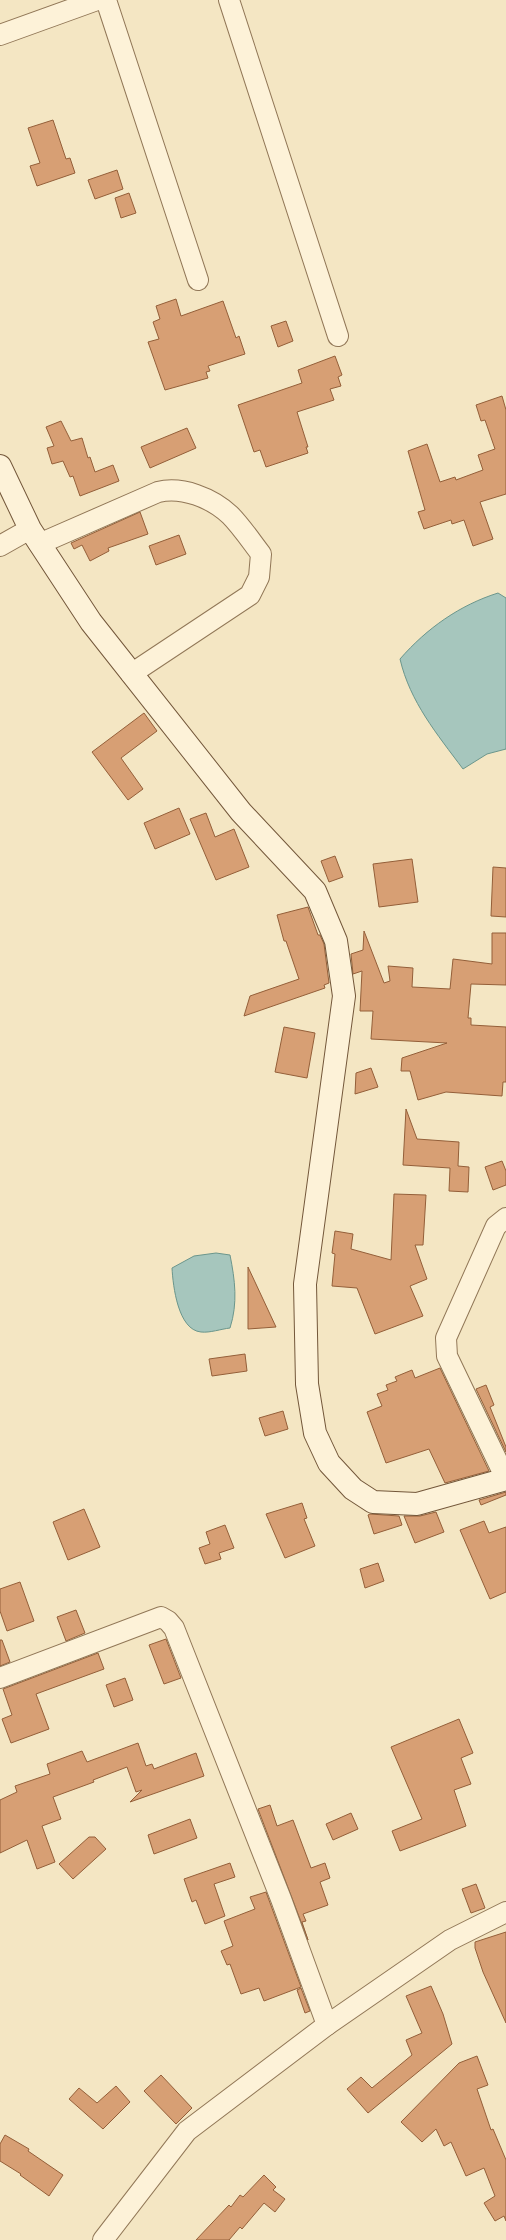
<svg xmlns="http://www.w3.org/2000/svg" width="506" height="2240" viewBox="0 0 506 2240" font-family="'Playfair Display',serif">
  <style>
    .water { fill: #a6c6bd; stroke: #6b968c }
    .building { fill: #d79f74; stroke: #945f39 }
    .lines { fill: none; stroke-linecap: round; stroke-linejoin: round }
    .street-casing { stroke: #917757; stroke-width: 22 }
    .secondary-casing { stroke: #73573a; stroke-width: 24 }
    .street { stroke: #fdf2d8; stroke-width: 20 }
    .secondary { stroke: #fdf2d8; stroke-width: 22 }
  </style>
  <rect width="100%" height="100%" fill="#f4e6c3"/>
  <g class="water">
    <path d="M498 593 506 598V749L487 754 463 769C437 734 410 702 400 659 427 628 460 605 498 593Z"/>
    <path d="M216 1253 230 1255C235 1280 238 1303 230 1328 221 1329 210 1333 201 1332 178 1330 173 1286 172 1268L194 1256Z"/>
  </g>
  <g class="building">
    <path d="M53 120 66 159 70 158 75 173 37 186 30 166 40 163 28 128Z"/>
    <path d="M117 170 123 189 95 199 88 180Z"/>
    <path d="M129 193 136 213 121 218 115 198Z"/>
    <path d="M176 299 181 316 223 301 236 338 239 336 245 354 208 366 210 371 206 372 208 378 165 390 148 342 159 339 153 322 160 319 156 306Z"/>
    <path d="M286 321 293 341 278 347 271 326Z"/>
    <path d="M335 356 342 375 338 377 341 386 330 389 334 400 297 412 308 447H306L308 453 266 467 260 450 254 452 238 405 302 383 298 370Z"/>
    <path d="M502 396 506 410V494L480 502 493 539 473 546 464 520 452 524 451 520 424 529 418 512 425 510 408 451 427 444 440 482 455 477 456 480 483 470 478 455 495 449 485 420 481 421 476 405Z"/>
    <path d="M61 421 71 441 82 438 88 458 90 457 95 472 113 465 119 481 80 496 73 476 70 477 63 461 52 464 47 448 54 446 46 427Z"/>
    <path d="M187 428 196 448 150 468 141 447Z"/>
    <path d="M140 512 148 534 108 548 109 551 90 561 82 545 74 549 71 543Z"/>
    <path d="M179 535 186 554 156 565 149 546Z"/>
    <path d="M144 713 157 731 121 758 143 789 128 800 92 752Z"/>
    <path d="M179 808 190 834 155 849 144 823Z"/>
    <path d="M206 813 215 837 234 829 249 867 216 880 190 819Z"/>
    <path d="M335 856 343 877 329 882 321 861Z"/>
    <path d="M412 859 418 902 379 907 373 864Z"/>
    <path d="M493 867 506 868V917L491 916Z"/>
    <path d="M308 907 318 935H320L324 944 329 983 324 985 325 988 244 1016 250 996 299 979 286 941H284L277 915Z"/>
    <path d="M364 931 384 983 390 981 388 966 413 968 412 987 450 989 453 959 492 964V933H506V985L471 984 468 1018H471V1025L506 1027V1082H503L502 1096 446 1092 418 1100 410 1071H401L402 1058 447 1043 371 1039 373 1011H360L362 971 353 974 351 954 363 950Z"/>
    <path d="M284 1027 315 1033 307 1078 275 1072Z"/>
    <path d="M371 1068 378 1087 355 1094 356 1073Z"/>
    <path d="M406 1109 417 1139 459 1142 458 1166 469 1167 468 1192 449 1191 450 1168 403 1165Z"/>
    <path d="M502 1161 506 1171V1185L493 1190 485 1167Z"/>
    <path d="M394 1194 426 1195 423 1245H415L427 1279 410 1286 423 1316 375 1334 357 1288 332 1286 335 1254 332 1253 335 1231 353 1234 351 1249 391 1260Z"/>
    <path d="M248 1267 276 1327 248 1329Z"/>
    <path d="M245 1354 247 1371 212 1376 209 1359Z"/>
    <path d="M440 1368 489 1471 445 1483 429 1449 386 1463 367 1412 382 1406 377 1394 388 1390 386 1385 397 1381 395 1377 412 1370 415 1378Z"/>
    <path d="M486 1385 494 1405 490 1407 506 1447V1452L476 1389Z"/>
    <path d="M283 1411 288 1429 265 1436 259 1418Z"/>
    <path d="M506 1492V1495L481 1505 479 1500Z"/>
    <path d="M302 1503 307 1518 304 1519 315 1546 285 1558 266 1514Z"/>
    <path d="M84 1509 100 1547 68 1560 53 1522Z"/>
    <path d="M436 1512 444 1532 415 1543 404 1516H420Z"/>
    <path d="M370 1514 399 1516 402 1525 374 1534 368 1515Z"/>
    <path d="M484 1521 489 1533 506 1527V1592L490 1599 460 1530Z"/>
    <path d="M225 1525 234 1548 219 1553 221 1559 205 1564 199 1548 210 1544 206 1532Z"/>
    <path d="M378 1563 384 1581 365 1588 360 1569Z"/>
    <path d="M20 1582 34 1621 7 1631 0 1611V1589Z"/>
    <path d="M76 1610 85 1633 66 1641 57 1617Z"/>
    <path d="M166 1639 181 1678 164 1684 149 1645Z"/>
    <path d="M0 1640H2L10 1662 0 1666Z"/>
    <path d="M98 1653 104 1669 36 1694 49 1729 11 1743 2 1719 12 1715 3 1689Z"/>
    <path d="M125 1678 133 1700 114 1707 106 1685Z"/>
    <path d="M459 1719 473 1753 461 1758 471 1784 454 1790 466 1826 400 1851 392 1831 422 1819 391 1747Z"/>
    <path d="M138 1743 146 1766 152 1764 154 1769 196 1753 204 1776 130 1802 142 1790 136 1792 127 1767 93 1780 94 1782 53 1797 61 1819 42 1826 55 1862 37 1869 27 1840 0 1853V1800L17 1792 15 1786 50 1774 47 1764 82 1751 87 1762Z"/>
    <path d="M270 1805 277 1826 293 1820 311 1868 325 1863 330 1878 320 1882 328 1905 303 1914 306 1921 302 1922 308 1940 258 1809Z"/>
    <path d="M351 1813 358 1829 333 1840 326 1824Z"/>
    <path d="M190 1819 197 1838 154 1854 148 1835Z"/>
    <path d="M89 1837H95L106 1849 73 1879 59 1864Z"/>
    <path d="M230 1863 235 1877 214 1884 225 1916 205 1924 196 1900 192 1902 184 1879Z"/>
    <path d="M476 1884 485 1908 471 1913 462 1889Z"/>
    <path d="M266 1892 301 1987 264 2001 259 1988 241 1994 230 1964 227 1965 221 1951 233 1946 224 1921 255 1909 250 1897Z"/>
    <path d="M506 1932V2023L483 1972 475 1948V1942Z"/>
    <path d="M431 1986 443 2014 452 2044 368 2113 347 2089 361 2077 372 2088 412 2055 406 2040 422 2033 406 1996Z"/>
    <path d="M301 1988 310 2011 305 2013 297 1990Z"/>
    <path d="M477 2056 488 2085 477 2089 491 2130 493 2129 506 2160V2221L504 2216 495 2221 484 2203 495 2196 484 2168 466 2176 451 2142 444 2146 436 2129 422 2142 401 2122 459 2063Z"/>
    <path d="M161 2075 192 2108 176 2124 144 2091Z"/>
    <path d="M116 2086 130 2102 103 2129 69 2099 79 2088 97 2103Z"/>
    <path d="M5 2135 29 2149 28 2151 63 2175 49 2196 20 2175 21 2174 0 2161V2144Z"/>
    <path d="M264 2175 276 2187 273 2190 285 2199 275 2212 264 2203 242 2229 240 2227 229 2240H196L229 2205 231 2207 240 2195 243 2197Z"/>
  </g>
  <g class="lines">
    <g class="street-casing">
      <g id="street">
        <path d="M106 0 198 280"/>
        <path d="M229 0 338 336"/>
        <path d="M0 35 97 0"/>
        <path d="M39 544 158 492C182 486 212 498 230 515 241 526 251 541 261 554L259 577 250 595 131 674"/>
        <path d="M0 546 30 529"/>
        <path d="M506 1479 447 1356 446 1338 496 1226 506 1218"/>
        <path d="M0 1678 161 1617 168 1621 174 1628 281 1899 327 2025"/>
        <path d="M103 2240 187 2131 327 2025 450 1940 506 1912"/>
      </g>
    </g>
    <g class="secondary-casing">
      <path id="secondary" d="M0 466 30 529 91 622 241 812 315 891 336 941 344 996 305 1284 307 1384 315 1433 329 1463 353 1489 373 1502 417 1504 506 1479"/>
    </g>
    <use href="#street" class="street"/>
    <use href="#secondary" class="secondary"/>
  </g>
</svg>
